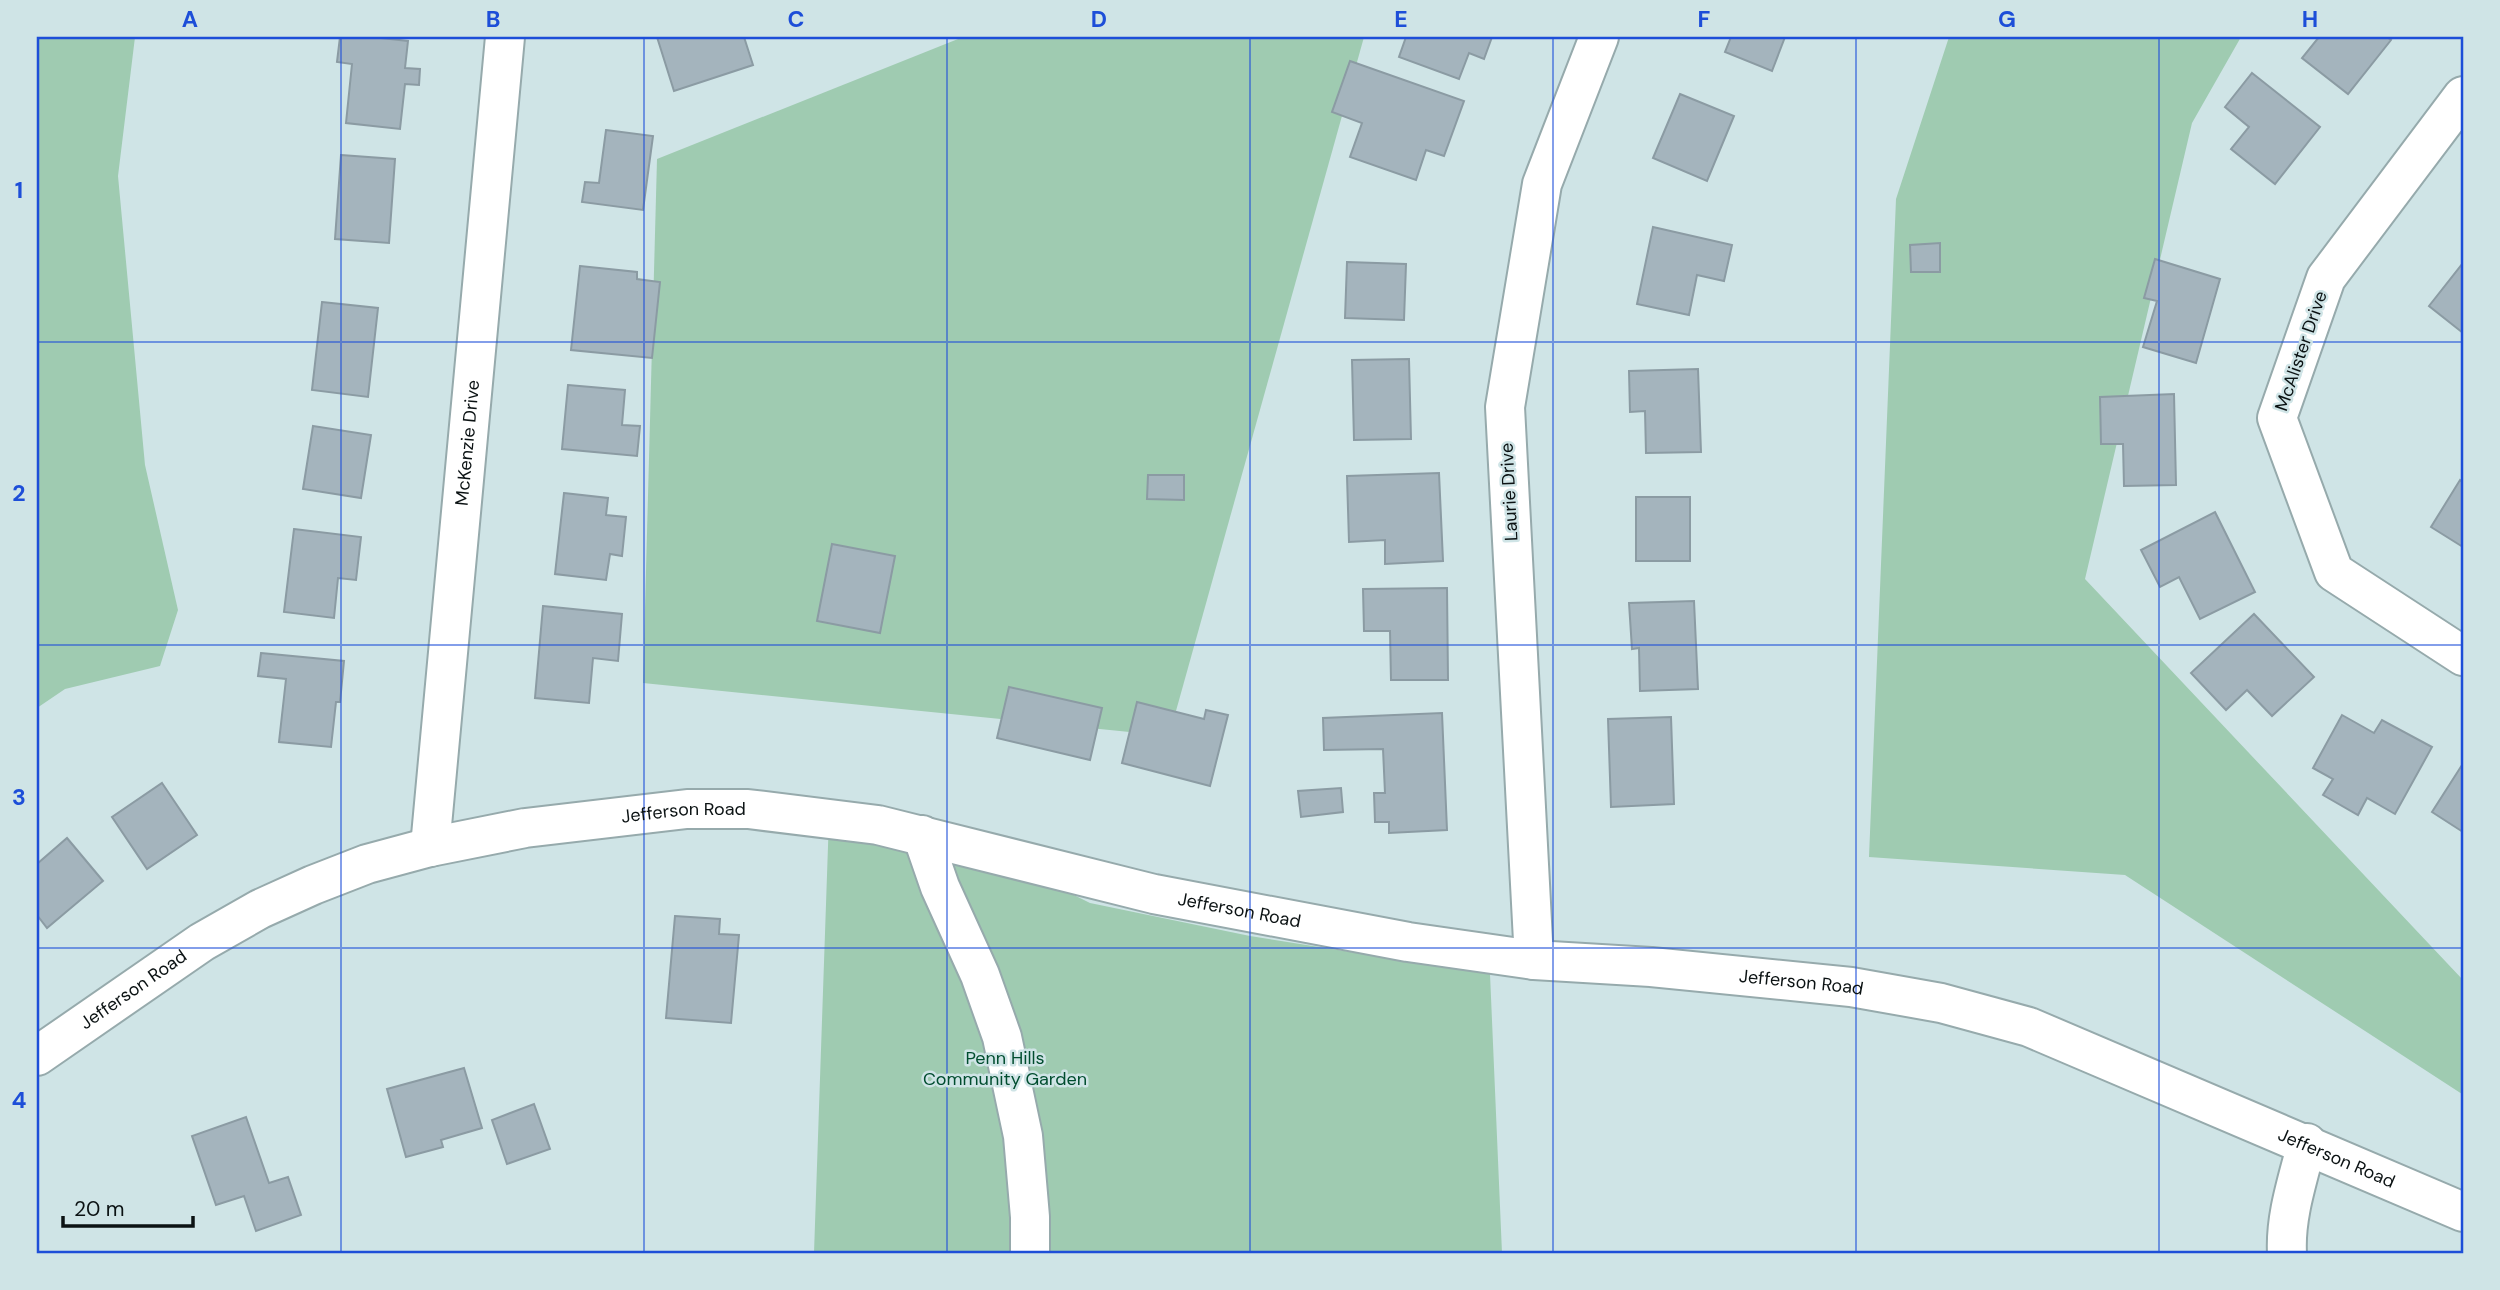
<svg xmlns="http://www.w3.org/2000/svg" width="2500" height="1290" viewBox="0 0 2500 1290" font-family="'DM Sans',sans-serif">
  <style>
    .green { fill: #9fcbb1 }
    .building { fill: #a4b4bd; stroke: #8b9ba3; stroke-width: 2 }
    .lines { fill: none; stroke-linecap: round; stroke-linejoin: round }
    .minor-casing { stroke: #96aaac; stroke-width: 42 }
    .minor { stroke: #fff; stroke-width: 38 }
    .grid { fill: none; stroke: #1d4ed8; stroke-width: 2; stroke-opacity: 0.55 }
    .labels { text-anchor: middle; dominant-baseline: central; stroke-width: 5; stroke-linejoin: round; paint-order: stroke }
    .street-label { font-size: 18px; fill: #0b1213; stroke: #cfe4e6 }
    .park-label { font-size: 18px; fill: #004d2f; stroke: #cfe4e6 }
    .neatline { fill: none; stroke: #1d4ed8; stroke-width: 2.5 }
    .grid-label { font-size: 23px; text-anchor: middle; font-weight: bold; fill: #1d4ed8 }
  </style>
  <rect width="100%" height="100%" fill="#cfe4e6"/>
  <g class="green">
    <path d="M37 37H135L118 176 145 465 178 610 160 666 65 689 37 708Z"/>
    <path d="M963 37H1364L1169 736 643 683 657 159Z"/>
    <path d="M1949 37H2241L2192 123 2085 579 2463 980 2462 1094 2125 875 1869 857 1896 199Z"/>
    <path d="M829 817 989 853 1090 903 1250 936 1490 974 1502 1253H814Z"/>
  </g>
  <g class="building">
    <path d="M340 37H372L408 41 405 68 420 69 419 85 405 84 400 129 346 123 352 64 337 62Z"/>
    <path d="M657 37H744L753 65 674 91Z"/>
    <path d="M1406 37H1492L1484 59 1469 53 1459 79 1399 57Z"/>
    <path d="M1731 37H1785L1772 71 1725 52Z"/>
    <path d="M2319 37H2387L2391 40 2348 94 2302 58Z"/>
    <path d="M1350 61 1464 101 1444 156 1426 150 1416 180 1350 157 1362 123 1332 112Z"/>
    <path d="M2252 73 2320 127 2275 184 2231 149 2249 127 2225 107Z"/>
    <path d="M1680 94 1734 116 1707 181 1653 158Z"/>
    <path d="M606 130 653 136 643 210 582 202 585 182 599 183Z"/>
    <path d="M341 155 395 159 389 243 335 239Z"/>
    <path d="M1653 227 1732 245 1724 281 1697 275 1689 315 1637 304Z"/>
    <path d="M1940 243V272H1911L1910 245Z"/>
    <path d="M2155 259 2220 279 2196 363 2143 347 2157 301 2144 298Z"/>
    <path d="M1347 262 1406 264 1404 320 1345 318Z"/>
    <path d="M2463 263V333L2429 306Z"/>
    <path d="M580 266 637 272V279L660 282 652 358 571 350Z"/>
    <path d="M322 302 378 308 368 397 312 390Z"/>
    <path d="M1409 359 1411 439 1354 440 1352 360Z"/>
    <path d="M1698 369 1701 452 1646 453 1645 411 1630 412 1629 371Z"/>
    <path d="M568 385 625 390 622 425 640 426 637 456 562 449Z"/>
    <path d="M2174 394 2176 485 2124 486 2123 444H2101L2100 397Z"/>
    <path d="M313 426 371 435 361 498 303 489Z"/>
    <path d="M1439 473 1443 561 1385 564V540L1349 542 1347 476Z"/>
    <path d="M1148 475H1184V500L1147 499Z"/>
    <path d="M2460 480 2463 483V547L2431 527Z"/>
    <path d="M564 493 608 498 606 515 626 517 622 556 610 554 606 580 555 574Z"/>
    <rect x="1636" y="497" width="54" height="64"/>
    <path d="M2215 512 2255 592 2200 619 2179 577 2160 587 2141 550Z"/>
    <path d="M294 529 361 537 356 580 338 578 334 618 284 612Z"/>
    <path d="M832 544 895 556 880 633 817 621Z"/>
    <path d="M1447 588 1448 680H1391L1390 631H1364L1363 589Z"/>
    <path d="M1694 601 1698 689 1640 691 1639 648 1632 649 1629 603Z"/>
    <path d="M543 606 622 614 618 661 593 658 589 703 535 698Z"/>
    <path d="M2254 614 2314 677 2272 716 2247 690 2226 710 2191 673Z"/>
    <path d="M261 653 344 661 340 702H336L331 747 279 742 286 679 258 676Z"/>
    <path d="M1009 687 1102 708 1090 760 997 738Z"/>
    <path d="M1137 702 1204 719 1206 710 1228 715 1210 786 1122 763Z"/>
    <path d="M1442 713 1447 830 1389 833V822H1375L1374 793H1385L1383 749 1324 750 1323 718Z"/>
    <path d="M2342 715 2374 733 2382 720 2432 747 2395 814 2367 798 2358 815 2323 795 2333 779 2313 768Z"/>
    <path d="M1671 717 1674 804 1611 807 1608 719Z"/>
    <path d="M2462 765 2463 766V832L2432 812Z"/>
    <path d="M162 783 197 835 147 869 112 817Z"/>
    <path d="M1341 788 1343 812 1301 817 1298 791Z"/>
    <path d="M67 838 103 881 47 928 37 915V864Z"/>
    <path d="M675 916 720 919 719 934 739 935 731 1023 666 1018Z"/>
    <path d="M464 1068 482 1128 441 1140 443 1147 406 1157 387 1089Z"/>
    <path d="M534 1104 550 1149 507 1164 492 1120Z"/>
    <path d="M246 1117 269 1183 288 1177 301 1215 256 1231 244 1196 216 1205 192 1136Z"/>
  </g>
  <g class="lines">
    <g class="minor-casing">
      <g id="minor">
        <path d="M2463 96 2326 278 2277 418 2334 572 2463 656"/>
        <path d="M922 835 940 887 980 975 1002 1037 1023 1136 1030 1217V1253"/>
        <path id="s1" d="M430 847 505 37"/>
        <path d="M1534 960 1505 407 1542 184 1599 37"/>
        <path id="s2" d="M37 1056 202 942 260 909 313 885 367 864 430 847 525 828 687 809H748L878 825 1154 894 1408 942 1534 960 1651 967 1851 987 1941 1003 2029 1027 2463 1212"/>
        <path d="M2287 1253C2285 1216 2298 1179 2307 1143"/>
      </g>
    </g>
    <use href="#minor" class="minor"/>
  </g>
  <path class="grid" d="M341 37V1253M644 37V1253M947 37V1253M1250 37V1253M1553 37V1253M1856 37V1253M2159 37V1253M37 342H2463M37 645H2463M37 948H2463"/>
  <g class="labels">
    <g class="street-label">
      <text transform="translate(2301 351) rotate(-71)">McAlister Drive</text>
      <text stroke="none"><textPath href="#s1" startOffset="406">McKenzie Drive</textPath></text>
      <text transform="translate(1509 492) rotate(-93)">Laurie Drive</text>
      <text stroke="none"><textPath href="#s2" startOffset="705">Jefferson Road</textPath></text>
      <text stroke="none"><textPath href="#s2" startOffset="1272">Jefferson Road</textPath></text>
      <text stroke="none"><textPath href="#s2" startOffset="1839">Jefferson Road</textPath></text>
      <text stroke="none"><textPath href="#s2" startOffset="117">Jefferson Road</textPath></text>
      <text stroke="none"><textPath href="#s2" startOffset="2406">Jefferson Road</textPath></text>
    </g>
    <g class="park-label">
      <text x="1005" y="1058">Penn Hills<tspan x="1005" dy="21">Community Garden</tspan></text>
    </g>
  </g>
  <rect width="2500" height="1290" fill="none" stroke="#cfe4e6" stroke-width="77"/>
  <path d="M63 1216v10h130v-10" fill="none" stroke="#0b1213" stroke-width="3.5"/>
  <text x="74" y="1216" font-size="21" fill="#0b1213" stroke="#cfe4e6" stroke-width="5" paint-order="stroke">20 m</text>
  <rect x="38" y="38" width="2424" height="1214" class="neatline"/>
  <g class="grid-label">
    <text x="190" y="27">A</text>
    <text x="493" y="27">B</text>
    <text x="796" y="27">C</text>
    <text x="1099" y="27">D</text>
    <text x="1401" y="27">E</text>
    <text x="1704" y="27">F</text>
    <text x="2007" y="27">G</text>
    <text x="2310" y="27">H</text>
    <text x="19" y="198">1</text>
    <text x="19" y="501">2</text>
    <text x="19" y="805">3</text>
    <text x="19" y="1108">4</text>
  </g>
</svg>
